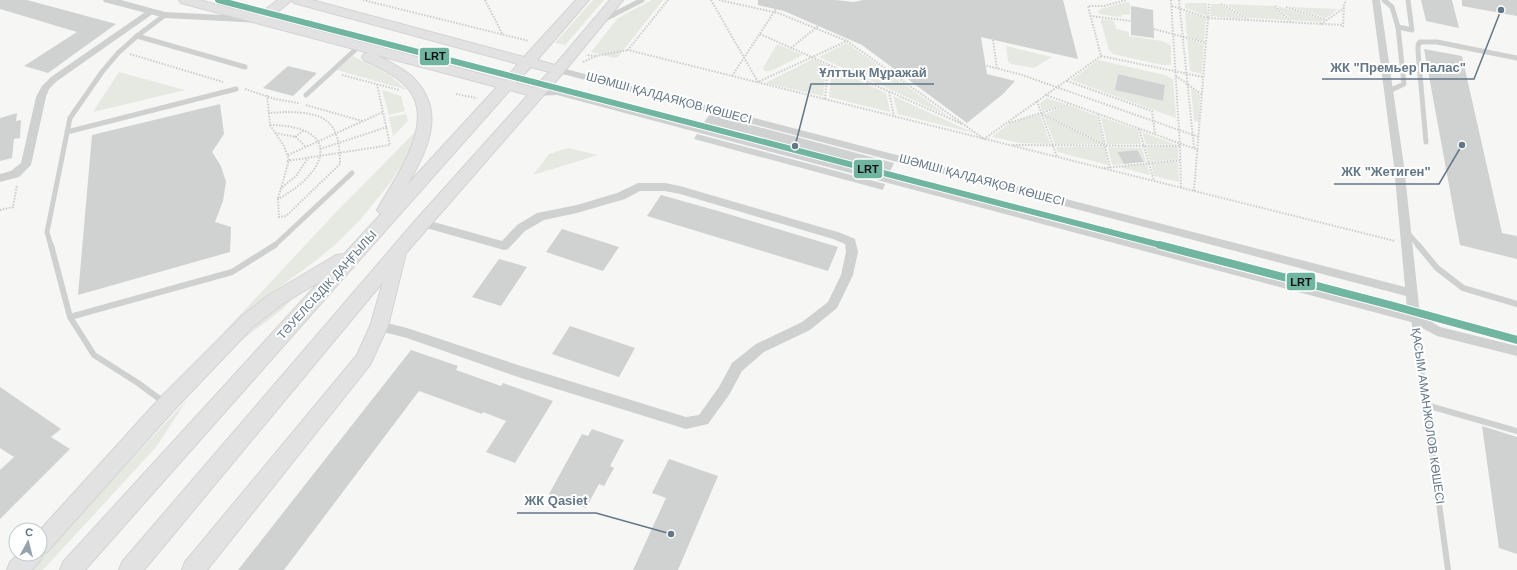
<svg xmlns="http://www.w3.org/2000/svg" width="1517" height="570" viewBox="0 0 1517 570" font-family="Helvetica,sans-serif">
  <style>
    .green { fill: #e6e9e2; fill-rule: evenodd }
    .building { fill: #d0d2d2 }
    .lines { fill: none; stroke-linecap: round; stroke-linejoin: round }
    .secondary-casing { stroke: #d2d4d4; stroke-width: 2 }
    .path { stroke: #cccdce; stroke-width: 2; stroke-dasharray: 1.5 1.5; stroke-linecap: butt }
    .service-far1 { stroke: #cfd1d1; stroke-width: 5 }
    .service { stroke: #cfd1d1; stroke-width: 6 }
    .minor { fill: #cfd1d1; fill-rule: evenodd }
    .tertiary { fill: #cfd1d1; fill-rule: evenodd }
    .secondary { fill: #e2e2e3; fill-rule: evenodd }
    .rail-1-far1-casing { stroke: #fff; stroke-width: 8 }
    .rail-1-casing { stroke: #fff; stroke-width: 10 }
    .rail-1-far1 { stroke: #70b5a0; stroke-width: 6 }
    .rail-1 { stroke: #70b5a0; stroke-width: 8 }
    .labels { text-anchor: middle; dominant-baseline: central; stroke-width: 4; stroke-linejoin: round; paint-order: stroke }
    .street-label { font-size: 12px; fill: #637787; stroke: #fff }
    .leader { fill: none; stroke: #637787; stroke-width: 1.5 }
    .callout-dot { fill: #637787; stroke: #fff; stroke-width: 1.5 }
    .callout-label { font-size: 13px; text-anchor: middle; font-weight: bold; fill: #637787; stroke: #fff; stroke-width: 4; stroke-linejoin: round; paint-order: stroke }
    .line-badge { stroke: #fff; stroke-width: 1.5 }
    .pale-badge-label { font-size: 11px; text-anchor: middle; font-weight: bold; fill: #111 }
  </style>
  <rect width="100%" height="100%" fill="#f6f6f4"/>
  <g class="green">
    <path d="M593 0H604L565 45 555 43Z"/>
    <path d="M652 0H663L618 57 614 58 591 52 618 18Z"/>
    <path d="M1126 2 1130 3V15L1122 14 1121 17 1104 15 1098 13V11L1101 9Z"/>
    <path d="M1185 3H1207V16L1185 8Z"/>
    <path d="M1211 4H1219L1245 19 1210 16Z"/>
    <path d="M1224 4 1274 6 1287 20 1249 18Z"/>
    <path d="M1277 6 1281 7 1324 20 1321 22 1291 20Z"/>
    <path d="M1290 7 1338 9 1326 18Z"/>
    <path d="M1185 12 1206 18 1204 42 1187 37Z"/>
    <path d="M1105 19 1114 21 1116 29 1129 32V36L1162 41 1169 44 1171 47V65H1162L1113 54 1109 50 1101 22V20Z"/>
    <path d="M1187 39 1204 44 1202 74 1190 71Z"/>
    <path d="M847 43 948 116 819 57Z"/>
    <path d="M777 44 803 55 771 71H764L763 68Z"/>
    <path d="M1006 46 1052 57 1034 68 1011 64 1008 61Z"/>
    <path d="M353 56 388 74 407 90 337 70Z"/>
    <path d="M813 59 826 65 823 96 765 83Z"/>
    <path d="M1098 60 1165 75 1173 79 1176 118 1071 80ZM1118 74 1165 85 1163 101 1115 90Z"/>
    <path d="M832 68 886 93 890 112 829 97Z"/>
    <path d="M119 72 185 90 93 112Z"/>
    <path d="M1191 88 1200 95 1199 122 1194 121Z"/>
    <path d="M382 90 401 96 405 111 389 115Z"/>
    <path d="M893 96 974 133 898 114Z"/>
    <path d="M1047 98 1065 104 1042 111 1040 103Z"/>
    <path d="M1069 105 1097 116 1104 144 1044 114Z"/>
    <path d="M406 114 408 121 393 136 389 117Z"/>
    <path d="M1040 114 1050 144 1019 143 992 137 1010 123Z"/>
    <path d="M1044 116 1101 144H1055Z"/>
    <path d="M1101 117 1138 130 1141 144H1107Z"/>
    <path d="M422 125 418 139 390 183 360 220 336 244 314 262 251 308 228 333 224 332 337 211Z"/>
    <path d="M1142 132 1177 145 1146 144Z"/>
    <path d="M1056 147H1105L1108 165 1058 152Z"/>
    <path d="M1108 147 1142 148 1146 162H1144L1136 150 1117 152 1124 164 1112 165Z"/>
    <path d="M1146 147H1178V159L1150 162Z"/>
    <path d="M568 148 598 155 533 175 549 154Z"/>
    <path d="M1178 161 1179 182 1154 176 1151 164Z"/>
    <path d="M1147 164 1150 175 1119 167Z"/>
    <path d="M299 291 284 308 242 340 263 319Z"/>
    <path d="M187 400 156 447 43 570H28Z"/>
  </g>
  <g class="building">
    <path d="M0 0H27L116 24 48 73 24 66 77 32 0 9Z"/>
    <path d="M758 0H835L854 2 863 0H1063L1078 59 981 37 987 74 1015 81 1003 94 967 123 862 45 784 11 758 5Z"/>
    <path d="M1421 0H1452L1459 28 1426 21Z"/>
    <path d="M1462 0H1517V16L1462 6Z"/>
    <path d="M1131 6 1153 10 1154 38 1131 35Z"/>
    <path d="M1424 49 1462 56 1502 233 1517 236V259L1460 245Z"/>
    <path d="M288 66 317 73 293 96 263 88Z"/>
    <path d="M1118 74 1165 85 1163 101 1115 90Z"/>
    <path d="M220 104 224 134 212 152 221 166 226 182 223 201 215 222 231 227 230 252 78 295 92 135Z"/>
    <path d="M17 113 16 121 21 120 20 138 14 139 12 158 0 161V118Z"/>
    <path d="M710 114 894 163 889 174 702 125Z"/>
    <path d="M697 134 885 184 883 190 694 139Z"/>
    <path d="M1137 150 1144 162 1124 164 1117 152Z"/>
    <path d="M661 195 718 211 838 247 828 271 647 216Z"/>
    <path d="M562 229 619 247 603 271 546 252Z"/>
    <path d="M499 259 527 267 501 306 472 297Z"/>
    <path d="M570 326 635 348 619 377 552 354Z"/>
    <path d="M411 350 458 366 456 370 501 386 503 383 553 401 515 463 486 452 506 421 483 412 482 414 419 391 284 570H238Z"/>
    <path d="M0 387 61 429 51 437 70 449 0 519V470L14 457 0 448Z"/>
    <path d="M1482 426 1517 437V554L1499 548Z"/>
    <path d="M592 429 624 440 610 466 614 468 604 486 599 484 586 508 549 494 582 434 588 436Z"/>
    <path d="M669 459 718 476 678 570H633L666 498 652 493Z"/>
  </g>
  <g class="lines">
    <g class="secondary-casing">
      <path id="secondary" d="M179 0H199L258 15 278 0H312L524 57 576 0H589L537 60 555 65 610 0H623L563 73 406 253 388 326 370 365 207 570H182L185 562 357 355 370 326 383 282 144 570H119L122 562 414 222 528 95 510 90 85 570H60L63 562 319 282 281 305 253 327 174 410 47 552 43 554 40 561 32 570H7L10 562 18 554H40V530L160 398 241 317 269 295 336 255 344 254 381 214 377 210C394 179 435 126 410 91 399 76 380 68 364 60L362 57 364 54 369 53 374 54C386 60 398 66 409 74 448 107 429 149 407 185L497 87 181 3ZM292 0 294 3 518 64 504 80 270 18ZM531 67 549 72 534 88 516 83Z"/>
    </g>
    <g class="path">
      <path d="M363 0 529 41"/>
      <path d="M485 0 503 35"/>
      <path d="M668 0 628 50 1395 241"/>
      <path d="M711 0 758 82 847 41"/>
      <path d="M719 0 778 13 847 41 984 139 1046 95 1198 150"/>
      <path d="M1171 0 1180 146 1181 188"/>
      <path d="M1179 0 1194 148"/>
      <path d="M1221 4 1248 19"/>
      <path d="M1172 6 1208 18 1209 4"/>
      <path d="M1275 6 1291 22"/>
      <path d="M1286 7 1327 20"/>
      <path d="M1090 16 1131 21"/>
      <path d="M1321 24 1344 8"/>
      <path d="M1343 27 1344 5 1346 0"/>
      <path d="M1154 29 1206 43"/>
      <path d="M760 34 962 124"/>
      <path d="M993 40 997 69"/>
      <path d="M791 48 818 26"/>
      <path d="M130 54 223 82"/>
      <path d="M596 56 628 50"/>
      <path d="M1101 56 1203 77"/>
      <path d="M583 62 596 56 586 55"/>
      <path d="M972 62 1019 74 1199 137"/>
      <path d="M342 75 399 90"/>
      <path d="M732 76 776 9"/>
      <path d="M1176 76 1201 94"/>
      <path d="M1067 81 1152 111 1155 134"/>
      <path d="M245 89 275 99 299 103"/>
      <path d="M889 92 894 116"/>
      <path d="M456 94 477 98"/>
      <path d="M267 95 269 113"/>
      <path d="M1046 95 1101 56 1088 6H1104L1126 0"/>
      <path d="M825 99 828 65"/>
      <path d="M1037 101 1057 157"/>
      <path d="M306 105 362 121"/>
      <path d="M285 112C327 112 340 122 340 164L286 216 279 217 278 199C329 172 343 126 270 125L269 113Z"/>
      <path d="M1042 114 1104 145"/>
      <path d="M1098 114 1110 168"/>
      <path d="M1009 123 1069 104"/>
      <path d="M270 125 284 146 289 160 278 199"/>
      <path d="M1139 129 1154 181"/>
      <path d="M275 133 296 137 305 146"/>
      <path d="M295 137 304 130"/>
      <path d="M1013 145 1180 146"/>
      <path d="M320 149 387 127"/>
      <path d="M288 155 383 112"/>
      <path d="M287 161 390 145 377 84"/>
      <path d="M1104 168 1181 160"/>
      <path d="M280 189 296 176 308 158"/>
      <path d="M1194 191 1208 18 1343 25"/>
      <path d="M0 210 13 207 17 185"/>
    </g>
    <g class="service-far1">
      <path d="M1384 0 1392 7 1398 27 1404 84 1389 91"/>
      <path d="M601 21 642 0"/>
      <path d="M1398 27 1412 30 1408 0"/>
      <path d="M137 36 245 67"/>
      <path d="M306 95 355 50"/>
      <path d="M67 132 236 89"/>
      <path d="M1426 142 1418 52V45L1420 42H1437L1517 58"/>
      <path d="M1407 232 1419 246"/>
      <path d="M51 246 47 232 70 118 102 72 118 53 137 36 165 15"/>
      <path d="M274 246 352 173"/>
    </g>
    <g class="service">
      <path d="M51 245 70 317 94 355 138 383 165 403"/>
      <path d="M1418 245 1437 268 1463 288 1517 304"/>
      <path d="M70 317 232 272 275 245"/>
      <path d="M1414 318 1448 570"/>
      <path d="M1426 405 1517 431"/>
    </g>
    <g class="minor">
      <path d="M1372 0H1380L1404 166 1420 315 1440 327 1517 346V356L1437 336 1411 322 557 95 537 96 532 93 537 90 557 89 1407 311 1406 296 555 72 553 70 558 67 1405 287 1394 166Z"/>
      <path d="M151 8 155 11 154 13 57 81 49 89 46 97 31 165 19 177 0 182V174L11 171 21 163 36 97 42 86 51 77Z"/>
      <path d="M638 183H665L680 186 841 233 855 239 858 252 853 275 837 308 810 330 764 352 742 371 729 395 708 424 686 429 518 377 407 338 375 330 373 326 375 322 379 321 407 328 518 365 686 417 699 415 719 387 732 363 756 344 802 322 828 302 841 275 846 252 845 244 833 239 680 194 665 191H640L625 199 577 213 544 220 525 231 508 249 504 250 419 226 417 223 419 220 423 219 502 241 517 225 537 213 577 205 617 193Z"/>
    </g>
    <path class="tertiary" d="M103 0H121L165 12 259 17 265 20 259 23 165 18 104 2Z"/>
    <use href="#secondary" class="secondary"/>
    <g class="rail-1-far1-casing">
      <path id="rail-1-far1" d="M218 0 1164 246"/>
    </g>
    <g class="rail-1-casing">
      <path id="rail-1" d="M1160 245 1390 305 1517 340"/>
    </g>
    <use href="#rail-1-far1" class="rail-1-far1"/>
    <use href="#rail-1" class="rail-1"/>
  </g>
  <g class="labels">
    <g class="street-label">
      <text transform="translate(669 98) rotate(15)">ШӘМШІ ҚАЛДАЯҚОВ КӨШЕСІ</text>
      <text transform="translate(982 180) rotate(15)">ШӘМШІ ҚАЛДАЯҚОВ КӨШЕСІ</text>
      <text transform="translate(327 285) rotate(-48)">ТӘУЕЛСІЗДІК ДАҢҒЫЛЫ</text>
      <text transform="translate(1428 416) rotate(82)">ҚАСЫМ АМАНЖОЛОВ КӨШЕСІ</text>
    </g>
  </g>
  <path class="leader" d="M1501 10L1474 79H1322M795 146L811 84H934M1462 145L1439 184H1334M671 534L596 513H517"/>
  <g class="callout-dot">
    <circle cx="1501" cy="10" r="4"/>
    <circle cx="795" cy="146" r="4"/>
    <circle cx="1462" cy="145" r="4"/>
    <circle cx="671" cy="534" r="4"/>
  </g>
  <g class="callout-label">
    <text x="1398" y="72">ЖК "Премьер Палас"</text>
    <text x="873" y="77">Ұлттық Мұражай</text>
    <text x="1386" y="176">ЖК "Жетиген"</text>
    <text x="556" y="505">ЖК Qasiet</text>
  </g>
  <g class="line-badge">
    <rect x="419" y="47" width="31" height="19" rx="4" fill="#70b5a0"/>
    <rect x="853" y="159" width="30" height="20" rx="4" fill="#70b5a0"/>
    <rect x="1286" y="272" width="30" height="19" rx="4" fill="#70b5a0"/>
  </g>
  <g class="pale-badge-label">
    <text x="435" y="60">LRT</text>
    <text x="868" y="173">LRT</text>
    <text x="1301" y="286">LRT</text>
  </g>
  <g transform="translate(28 542) rotate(7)"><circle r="19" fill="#ffffff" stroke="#c1c9cf"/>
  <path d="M0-3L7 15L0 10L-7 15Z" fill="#96a3ad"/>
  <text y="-6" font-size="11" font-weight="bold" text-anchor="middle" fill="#637787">С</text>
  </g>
</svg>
